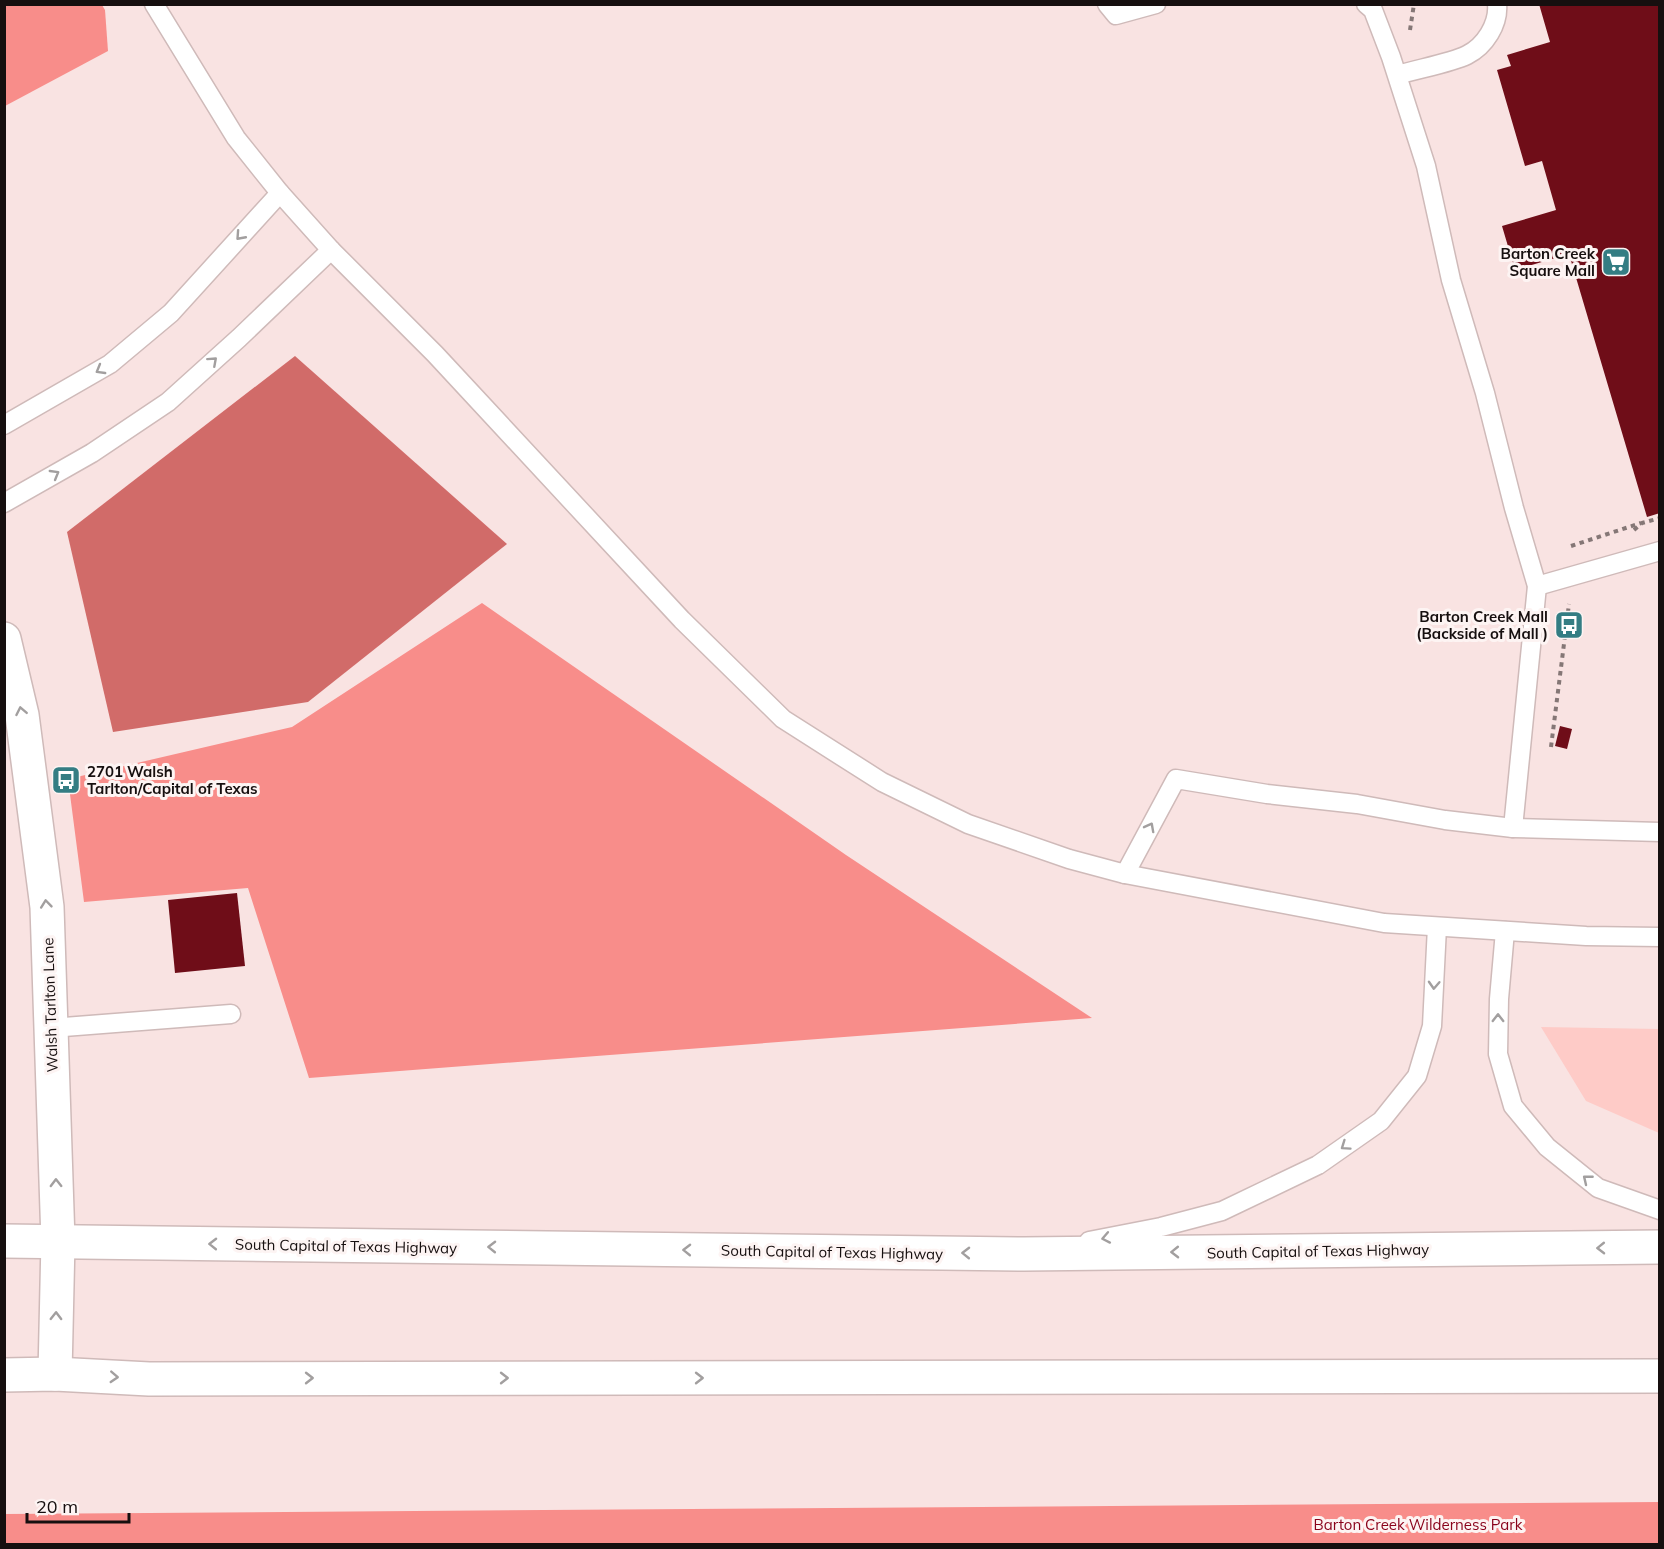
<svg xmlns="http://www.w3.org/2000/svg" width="1664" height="1549" viewBox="0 0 1664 1549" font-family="Mulish,sans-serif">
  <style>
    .green { fill: #fecbc7 }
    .forest { fill: #f88d8a }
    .water { fill: #d16b69 }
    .building { fill: #6f0d18 }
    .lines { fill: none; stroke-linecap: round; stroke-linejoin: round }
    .service-casing { stroke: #cfbab9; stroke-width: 21 }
    .tertiary-casing { stroke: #cfbab9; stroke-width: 36 }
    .trunk-casing { stroke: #cfbab9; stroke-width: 36 }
    .path { stroke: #857776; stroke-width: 4; stroke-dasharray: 4.5 4.5; stroke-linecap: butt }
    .service { stroke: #fff; stroke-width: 18 }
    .tertiary { stroke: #fff; stroke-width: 33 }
    .trunk { stroke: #fff; stroke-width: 33 }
    .oneway { stroke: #a29f9f }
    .labels { text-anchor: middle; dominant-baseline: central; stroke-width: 6; stroke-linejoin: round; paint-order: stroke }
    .poi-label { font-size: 15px; font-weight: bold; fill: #160f0f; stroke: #fdf4f3; text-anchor: end }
    .street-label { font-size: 15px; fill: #160f0f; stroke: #fdf4f3 }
    .park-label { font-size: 15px; fill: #89021a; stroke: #fdf4f3 }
  </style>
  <rect width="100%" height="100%" fill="#f9e3e2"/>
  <path class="green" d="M1541 1027 1659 1029V1133L1586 1101Z"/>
  <g class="forest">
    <path d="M5 4 102 5 105 10 108 51 5 106Z"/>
    <path d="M482 603 846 855 1092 1018 309 1078 248 888 84 902 68 779 292 727Z"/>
    <path d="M1659 1502V1544H4L5 1514Z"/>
  </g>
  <path class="water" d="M295 356 507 544 308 702 113 732 67 532Z"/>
  <g class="building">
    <path d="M1539 4H1660V513L1647 517 1569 254 1515 270 1502 226 1556 210 1542 161 1525 166 1497 70 1511 66 1507 55 1550 42Z"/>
    <path d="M1560 726 1572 729 1567 749 1555 746Z"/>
    <path d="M237 893 245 966 175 973 168 900Z"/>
  </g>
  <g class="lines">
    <g class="service-casing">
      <g id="service">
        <path d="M154 4 236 138 280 193 331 250 435 354 682 620 783 719 882 782 968 824 1069 859 1125 874 1384 923 1586 936 1660 937"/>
        <path d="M1107 4 1116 15 1156 4"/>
        <path d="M1366 4 1373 10 1391 57 1426 166 1451 280 1485 393 1514 508 1537 586 1513 828"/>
        <path d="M1398 75C1417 69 1451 63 1467 55 1485 46 1499 24 1497 4"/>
        <path d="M4 425 110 364 171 313 280 193"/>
        <path d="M4 503 92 453 168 402 239 338 331 250"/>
        <path d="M1537 586 1660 551"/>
        <path d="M1125 874 1176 779 1267 794 1357 804 1445 820 1513 828 1660 832"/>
        <path d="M1505 931 1499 999 1498 1054 1513 1106 1547 1147 1598 1188 1660 1210"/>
        <path d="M51 1028 231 1014"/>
        <path d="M1089 1241 1161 1227 1222 1211 1318 1165 1381 1121 1417 1076 1432 1026 1437 927"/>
      </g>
    </g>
    <g class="tertiary-casing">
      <path id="tertiary" d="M4 639 22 715 47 907 58 1241 55 1374"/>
    </g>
    <g class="trunk-casing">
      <g id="trunk">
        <path d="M4 1241 1024 1254 1660 1247"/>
        <path d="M4 1375 55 1374 149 1379 1660 1376"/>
      </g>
    </g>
    <g class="path">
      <path d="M1410 30 1414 4"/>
      <path d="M1634 530 1642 523 1660 518"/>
      <path d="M1571 546 1641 523"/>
      <path d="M1551 747 1569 604"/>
    </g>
    <use href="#service" class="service"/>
    <use href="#tertiary" class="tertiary"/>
    <use href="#trunk" class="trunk"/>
  </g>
  <defs><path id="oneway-chevron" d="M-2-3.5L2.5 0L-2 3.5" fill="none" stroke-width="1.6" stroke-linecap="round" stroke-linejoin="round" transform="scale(1.5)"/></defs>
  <g class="oneway">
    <use href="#oneway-chevron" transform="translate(240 236) rotate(132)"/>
    <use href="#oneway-chevron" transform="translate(213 361) rotate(-42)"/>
    <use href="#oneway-chevron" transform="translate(100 370) rotate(150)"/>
    <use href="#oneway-chevron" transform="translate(55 474) rotate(-30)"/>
    <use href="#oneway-chevron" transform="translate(21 711) rotate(-101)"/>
    <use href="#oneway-chevron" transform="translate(1150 827) rotate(-62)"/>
    <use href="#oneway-chevron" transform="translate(46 904) rotate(-96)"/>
    <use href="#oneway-chevron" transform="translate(1434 985) rotate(93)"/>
    <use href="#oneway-chevron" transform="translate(1498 1018) rotate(-90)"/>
    <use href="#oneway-chevron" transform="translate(1345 1146) rotate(145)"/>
    <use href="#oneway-chevron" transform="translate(1587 1179) rotate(-141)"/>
    <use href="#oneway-chevron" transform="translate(56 1183) rotate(-91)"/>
    <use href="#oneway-chevron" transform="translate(1106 1238) rotate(169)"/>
    <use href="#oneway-chevron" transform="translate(213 1244) rotate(-179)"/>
    <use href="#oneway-chevron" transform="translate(492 1247) rotate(-179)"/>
    <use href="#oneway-chevron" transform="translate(1601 1248) rotate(179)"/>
    <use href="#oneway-chevron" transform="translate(687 1250) rotate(-179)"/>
    <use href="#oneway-chevron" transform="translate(1175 1252) rotate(179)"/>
    <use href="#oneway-chevron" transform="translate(966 1253) rotate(-179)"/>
    <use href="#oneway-chevron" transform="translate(56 1316) rotate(-89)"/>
    <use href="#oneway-chevron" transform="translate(114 1377) rotate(3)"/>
    <use href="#oneway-chevron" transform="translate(309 1378)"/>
    <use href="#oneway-chevron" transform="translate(504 1378)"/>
    <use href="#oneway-chevron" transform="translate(699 1378)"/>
  </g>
  <defs>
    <g id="supermarket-square" transform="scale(1.5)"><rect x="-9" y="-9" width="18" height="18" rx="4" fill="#347d83" stroke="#fdf4f3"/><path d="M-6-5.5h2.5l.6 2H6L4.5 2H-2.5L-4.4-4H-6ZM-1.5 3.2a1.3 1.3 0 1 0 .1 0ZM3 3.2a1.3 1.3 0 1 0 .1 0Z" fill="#fff"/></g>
    <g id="bus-square" transform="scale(1.5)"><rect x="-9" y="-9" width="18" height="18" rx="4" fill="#347d83" stroke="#fdf4f3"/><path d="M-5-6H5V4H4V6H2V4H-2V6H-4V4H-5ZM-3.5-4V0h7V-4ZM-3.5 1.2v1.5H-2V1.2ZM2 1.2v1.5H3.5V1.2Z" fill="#fff"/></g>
  </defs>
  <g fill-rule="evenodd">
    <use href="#supermarket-square" x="1616" y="262"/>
    <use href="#bus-square" x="1569" y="625"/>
    <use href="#bus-square" x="66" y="780"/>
  </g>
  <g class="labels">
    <g class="poi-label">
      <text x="1595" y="253">Barton Creek<tspan x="1595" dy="17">Square Mall</tspan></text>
      <text x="1548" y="616">Barton Creek Mall<tspan x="1548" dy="17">(Backside of Mall )</tspan></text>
      <text x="87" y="771" text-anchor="start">2701 Walsh<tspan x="87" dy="17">Tarlton/Capital of Texas</tspan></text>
    </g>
    <g class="street-label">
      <text transform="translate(50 1005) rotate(-92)">Walsh Tarlton Lane</text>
      <text transform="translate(346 1246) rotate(1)">South Capital of Texas Highway</text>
      <text transform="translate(1318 1251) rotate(-1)">South Capital of Texas Highway</text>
      <text transform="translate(832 1252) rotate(1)">South Capital of Texas Highway</text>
    </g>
    <g class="park-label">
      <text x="1418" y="1524">Barton Creek Wilderness Park</text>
    </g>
  </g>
  <rect width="1664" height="1549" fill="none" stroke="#160f0f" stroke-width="12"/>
  <path d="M27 1513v9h102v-9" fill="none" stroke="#160f0f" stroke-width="3"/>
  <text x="36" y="1513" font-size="18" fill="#160f0f" stroke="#fdf4f3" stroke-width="4.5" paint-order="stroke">20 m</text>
</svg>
